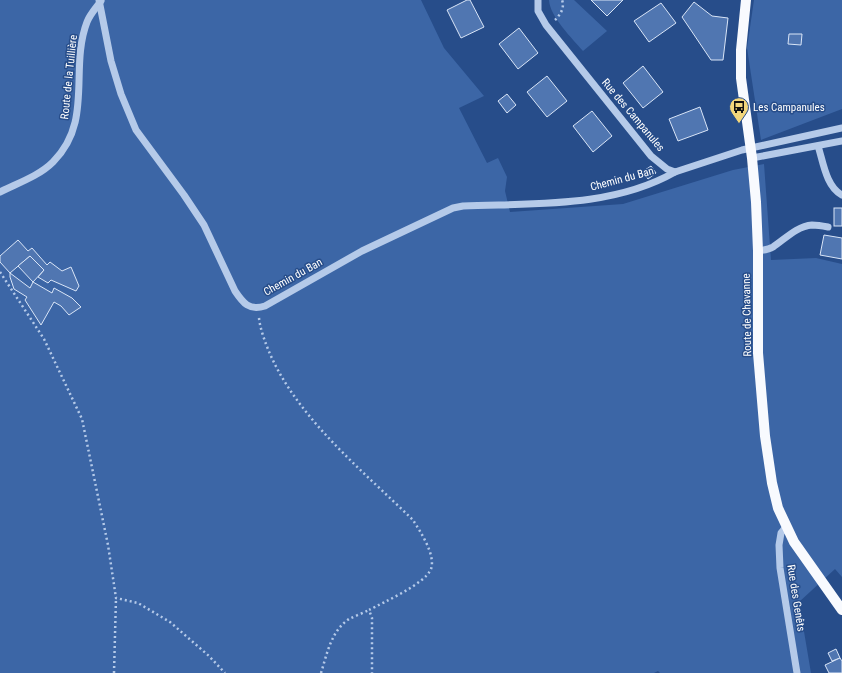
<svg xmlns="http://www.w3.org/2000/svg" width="842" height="673" viewBox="0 0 842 673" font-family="'Roboto Condensed',sans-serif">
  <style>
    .green { fill: #3c66a6 }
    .building { fill: #5076b1; stroke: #d9e5f7 }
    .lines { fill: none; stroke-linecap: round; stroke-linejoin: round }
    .path { stroke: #b5cae9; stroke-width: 2.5; stroke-dasharray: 2 3; stroke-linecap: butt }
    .minor { stroke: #b5cae9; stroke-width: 7 }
    .major { stroke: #f8fafe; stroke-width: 10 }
    .labels { text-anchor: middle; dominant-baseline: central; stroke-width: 3; stroke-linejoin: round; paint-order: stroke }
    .street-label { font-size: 11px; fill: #fff; stroke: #274d8a }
    .poi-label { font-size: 11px; fill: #fff; stroke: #274d8a; text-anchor: start }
  </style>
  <rect width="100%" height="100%" fill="#274d8a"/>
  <g class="green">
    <path d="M0 0H421L444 48 484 96 459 108 487 163 498 158 507 177 505 191 510 212 623 204 733 170 764 164 771 260 816 258 842 264V577L835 569 799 602 811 673H660L658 671 654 673H0Z"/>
    <path d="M549 0H574L607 31 583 51C572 38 550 17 549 0Z"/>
    <path d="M754 0H842V109L761 140 747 48Z"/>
  </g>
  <g class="building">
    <path d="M467 0H470L484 27 461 38 447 10Z"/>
    <path d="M591 0H623L607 16Z"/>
    <path d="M694 2 712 16 728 18 723 60H711L682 17Z"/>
    <path d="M661 3 676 23 649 42 634 21Z"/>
    <path d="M519 28 538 53 518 69 499 44Z"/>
    <path d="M789 34H802L801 45 788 44Z"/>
    <path d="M643 66 663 92 643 108 623 83Z"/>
    <path d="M547 76 567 101 547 117 527 92Z"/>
    <path d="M507 94 516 105 507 113 498 101Z"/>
    <path d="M700 107 708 130 678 141 669 119Z"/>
    <path d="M592 111 612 136 593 152 573 126Z"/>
    <path d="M651 166 656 173 648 179 642 172Z"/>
    <rect x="834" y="208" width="8" height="18"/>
    <path d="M824 235 842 238V259L820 255Z"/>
    <path d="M18 240 28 251 32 248 47 265 50 262 62 271 71 267 79 286 76 291 51 280 48 283 38 277 44 270 30 256 10 273 0 262V256Z"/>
    <path d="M30 256 44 270 33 282 18 266Z"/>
    <path d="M10 273 30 288 33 282 52 293 54 288 72 298 81 307 69 315 61 306 54 302 41 325 25 300 27 297 14 289 10 277Z"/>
    <path d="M836 649 840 658 832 661 828 653Z"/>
    <path d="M840 658 842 661V673H829L825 665Z"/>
  </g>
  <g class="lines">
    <g class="path">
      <path d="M555 20C560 15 565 8 562 0"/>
      <path d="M0 272 44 339 82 419 108 545 116 598 138 603 170 622 209 656 225 673"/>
      <path d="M259 318C260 327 263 336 266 344 292 414 361 469 413 520 420 531 436 555 431 569 425 584 384 602 369 610L372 618V673"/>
      <path d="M114 673 116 598"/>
      <path d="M321 673C327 654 331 631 349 619 355 616 363 613 369 610"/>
    </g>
    <g class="minor">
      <path d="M99 0 111 61 121 94 136 130 184 195 204 225 235 291C243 303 249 311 265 306L362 251 453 208 463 206C534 203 612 208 675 172"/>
      <path d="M538 0V11L546 25 651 156 667 169 675 172 742 150 842 128"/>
      <path d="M818 146C823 161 826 187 842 195"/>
      <path d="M752 158 842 141"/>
      <path d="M0 192C18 183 39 176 53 162 94 121 69 69 87 22 90 14 96 8 101 1"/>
      <path d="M758 251C763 250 768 250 773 247 785 239 797 226 812 225 817 225 823 226 828 227"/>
      <path d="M786 527 781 533 779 545 780 568 797 673"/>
    </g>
    <path class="major" d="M746 0 741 50V78L752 158 756 202 758 251V353L765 436 772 483 778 508 794 542 842 610"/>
  </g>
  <defs>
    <g id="bus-pin" transform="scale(1)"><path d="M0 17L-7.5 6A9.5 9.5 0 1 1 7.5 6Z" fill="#f2d67b" stroke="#274d8a"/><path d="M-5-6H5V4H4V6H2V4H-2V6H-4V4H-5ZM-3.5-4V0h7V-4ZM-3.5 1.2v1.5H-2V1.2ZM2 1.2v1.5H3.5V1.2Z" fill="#111"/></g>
  </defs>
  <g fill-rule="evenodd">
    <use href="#bus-pin" x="739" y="107"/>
  </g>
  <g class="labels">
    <g class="street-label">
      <text transform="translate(69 77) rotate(-84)">Route de la Tuillière</text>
      <text transform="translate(633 115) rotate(50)">Rue des Campanules</text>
      <text transform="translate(622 179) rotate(-15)">Chemin du Ban</text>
      <text transform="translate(293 277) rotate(-29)">Chemin du Ban</text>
      <text transform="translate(747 315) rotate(-91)">Route de Chavanne</text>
      <text transform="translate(796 598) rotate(81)">Rue des Genêts</text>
    </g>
    <g class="poi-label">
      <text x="753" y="107">Les Campanules</text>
    </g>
  </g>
</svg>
